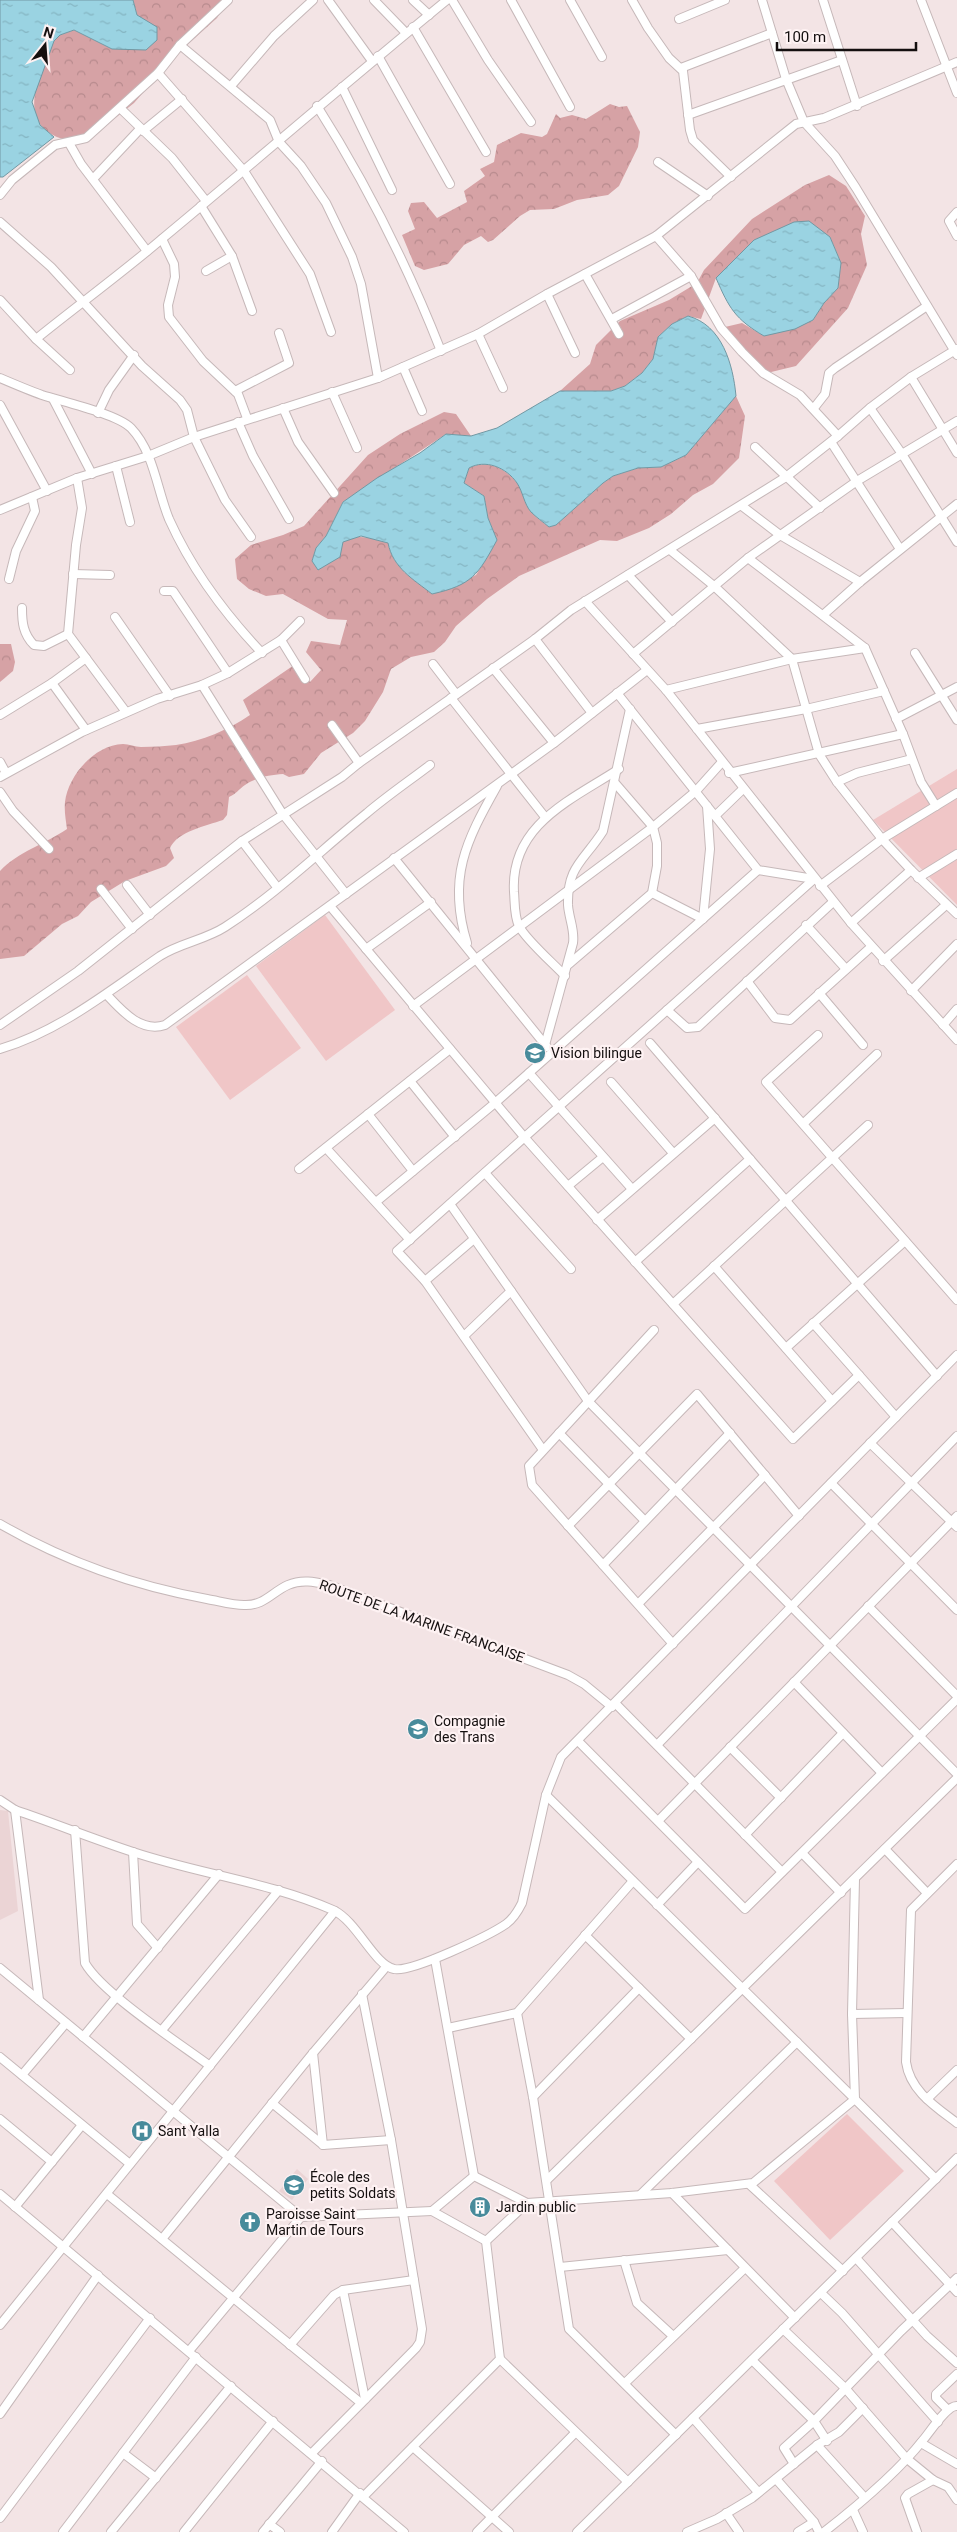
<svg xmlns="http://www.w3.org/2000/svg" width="957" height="2532" viewBox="0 0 957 2532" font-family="Roboto,sans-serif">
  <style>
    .built { fill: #ebd4d5 }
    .grass { fill: #f0c6c7 }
    .forest { fill: url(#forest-crowns) }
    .water { fill: url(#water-ripples); stroke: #7298a3 }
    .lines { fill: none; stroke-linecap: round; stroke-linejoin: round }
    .minor-casing { stroke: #c6b8b9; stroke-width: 10 }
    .minor { stroke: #fff; stroke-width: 8 }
    .labels { text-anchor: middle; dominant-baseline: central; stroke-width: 4.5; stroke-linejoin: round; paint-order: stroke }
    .poi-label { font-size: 14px; fill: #140f0f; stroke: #fef2f3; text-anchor: start }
    .street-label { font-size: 14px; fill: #140f0f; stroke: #fef2f3 }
  </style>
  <defs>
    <pattern id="forest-crowns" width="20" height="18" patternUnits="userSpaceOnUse" patternTransform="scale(1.25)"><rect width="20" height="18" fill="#d6a2a5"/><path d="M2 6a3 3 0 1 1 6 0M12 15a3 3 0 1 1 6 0" fill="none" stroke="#b78a8d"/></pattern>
    <pattern id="water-ripples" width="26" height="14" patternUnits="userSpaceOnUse" patternTransform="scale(1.25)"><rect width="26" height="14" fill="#9ad3e2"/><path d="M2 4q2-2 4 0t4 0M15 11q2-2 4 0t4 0" fill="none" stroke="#84b4c1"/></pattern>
  </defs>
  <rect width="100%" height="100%" fill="#f3e4e5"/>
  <g class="built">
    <path d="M0 1810 8 1811 18 1911 0 1920Z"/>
    <path d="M297 2169 308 2179 292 2200 279 2191Z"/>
  </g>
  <g class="grass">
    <path d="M957 769V905L873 820Z"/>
    <path d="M325 915 395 1010 326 1061 256 966Z"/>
    <path d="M247 975 301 1048 230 1100 176 1027Z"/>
    <path d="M847 2114 904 2171 830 2240 774 2181Z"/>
  </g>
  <g class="forest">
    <path d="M133 0H228L217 18 177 54 134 103 84 143C13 136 33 88 53 41L60 35 74 30 112 49 137 15Z"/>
    <path d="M610 104 619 107 627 106 640 132 638 147 619 186 608 195 577 200 554 209 530 210 520 216 493 240 488 242 481 236 464 245 448 264 424 270 415 266 402 235 415 229 408 211 411 203 424 202 437 218 467 202 464 191 485 176 480 169 494 162 497 145 521 133 542 137 547 134 556 114 560 118 572 115 586 119Z"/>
    <path d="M829 175 846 186 865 216 861 234 867 265 848 308 796 366 767 373 725 327 742 323 764 336 813 320 824 303 838 288 841 263 830 237 716 278 701 319 688 316 672 324 658 337 653 359 642 373 625 386 611 391H560L590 364 596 345 620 321 669 300 697 283 704 270 752 219 805 185Z"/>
    <path d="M736 396 745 416 739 458 713 484 693 495 671 514 649 528 617 541 600 540 519 576 487 599 456 626 445 642 434 652 411 657 391 669 383 692 365 721 353 733 321 753 304 774 289 777 283 774C270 775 256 777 245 785 239 789 236 794 229 797L227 815 223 820C206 826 178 831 170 848L174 858 166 866 125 881 91 902 78 916 62 924 24 956 0 959V871C18 852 45 844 67 829 66 821 64 811 65 802 68 776 94 745 123 744 129 744 135 747 141 747 153 747 165 746 176 745 202 741 228 730 250 715L243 700 297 663 310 682 321 670 306 652 311 641 340 645 347 620 328 619 283 594 266 596 249 589 237 579 235 559 251 545 283 535 304 526 368 455 400 434 444 412 456 414 471 436 446 434 343 502 326 536 316 548 312 561 318 570C329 563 333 551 342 543 355 532 374 539 388 543 393 568 413 579 433 594L476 575 497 540 488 518 484 496 464 483 469 468C485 459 505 467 517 483 523 491 524 503 531 511 535 517 543 522 549 527L556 525 603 483 613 476 638 468 661 467 686 455Z"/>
    <path d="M0 644H11L15 662 13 671 0 682Z"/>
  </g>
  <g class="water">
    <path d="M0 0H133L137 15 157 27V40L146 50 112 49 74 30 60 35 54 41 32 102 40 125 54 137 3 177H0Z"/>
    <path d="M809 221 830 237 841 263 838 288 824 303 813 320 795 329 764 336C735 319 729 308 716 278L754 240 794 222Z"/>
    <path d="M688 316C722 325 733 364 736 396L686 455 661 467 638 468 613 476 603 483 556 525 549 527C543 522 536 517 531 512 524 504 523 492 517 483 506 467 485 459 469 468L464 483 484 496 488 518 497 540C478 575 472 585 432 594 413 579 393 568 388 543L361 536 343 542 340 557 318 570 312 561 316 548 326 536 343 502 377 478 420 453 446 434 471 436 497 428 560 391H611L625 386 642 373 653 359 658 337 672 324Z"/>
  </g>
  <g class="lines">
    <g class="minor-casing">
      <g id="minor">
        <path d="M328 0 372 61"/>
        <path d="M374 0 406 33"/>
        <path d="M413 0 429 15"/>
        <path d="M452 0 488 60 531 122"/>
        <path d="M511 0 570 107"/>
        <path d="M570 0 602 57"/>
        <path d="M632 0 648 28 669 58 683 71 690 130 693 140 731 177"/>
        <path d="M762 0 786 79 804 122 835 156 856 188 957 355"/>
        <path d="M823 0 857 106"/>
        <path d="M921 0 957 93"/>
        <path d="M679 19 725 0"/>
        <path d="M413 27 486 152"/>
        <path d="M180 45 228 0"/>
        <path d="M378 56 450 184"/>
        <path d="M681 68 772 33"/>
        <path d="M158 73 244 171 310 274 331 332"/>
        <path d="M231 86 274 36 313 0"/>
        <path d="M342 87 392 190"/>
        <path d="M317 106C366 183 408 267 441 351"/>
        <path d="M121 109 172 158 206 201"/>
        <path d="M688 115 842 60"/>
        <path d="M143 131 182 99"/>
        <path d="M69 143 81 164 147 251"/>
        <path d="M658 162 708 196"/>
        <path d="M93 179 140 129"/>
        <path d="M0 195 12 180 55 145 86 138 158 73 180 45 270 120 279 142 301 166 326 203 352 257 361 284 378 378"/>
        <path d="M201 206 232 256 206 271"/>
        <path d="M957 212 949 221 957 236"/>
        <path d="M0 222 51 267 142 366 180 400 187 410 194 437 225 500 251 537"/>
        <path d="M656 236 691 276 721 328 742 352 763 373 800 395 838 436"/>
        <path d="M162 239 174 264 175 277 168 305 169 317 203 361 238 394 247 418"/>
        <path d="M232 256 252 311"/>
        <path d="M585 274 619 334"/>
        <path d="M547 294 575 353"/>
        <path d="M0 300 36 339 70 370"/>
        <path d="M612 319 691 276"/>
        <path d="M478 334 503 388"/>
        <path d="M36 339C78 305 122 273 163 238 258 159 352 78 447 0"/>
        <path d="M403 367 422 411"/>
        <path d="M911 377 957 453"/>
        <path d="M0 378C14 384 28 390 42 395 64 402 117 414 131 428 154 452 157 490 169 519 192 570 224 613 262 653"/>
        <path d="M235 391 289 363 279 333"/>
        <path d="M332 392 357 448"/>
        <path d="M53 399 92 474"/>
        <path d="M0 405 47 491"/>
        <path d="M283 408 298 442 334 493"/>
        <path d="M814 408 825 394 829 373 835 368 927 306"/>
        <path d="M870 408 902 454 957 542"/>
        <path d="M98 413 109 390 134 355"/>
        <path d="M238 422 253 456 289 519"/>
        <path d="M831 442 900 549"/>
        <path d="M755 447 820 508"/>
        <path d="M116 466 130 522"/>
        <path d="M77 478 82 508 76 545 68 634 126 712"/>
        <path d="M742 506 780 535 860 582"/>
        <path d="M0 510 77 478 148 456 194 437 378 378 478 334 547 294 656 236 796 124 824 118 957 62"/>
        <path d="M670 550 714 586 792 659 819 754 837 782 882 839 911 870 957 914"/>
        <path d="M748 558 865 648 903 734 921 782 936 806"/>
        <path d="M73 574 110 575"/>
        <path d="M628 575 672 622"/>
        <path d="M9 579 16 551 35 511 32 497"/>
        <path d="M164 591H173L228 673"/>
        <path d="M585 601 666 690 851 923 957 1040"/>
        <path d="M22 608C22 622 23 634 34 645L44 646 68 634"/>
        <path d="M823 615 860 582 957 504"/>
        <path d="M115 617 170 696"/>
        <path d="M535 639 592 713"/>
        <path d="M281 640 305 679"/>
        <path d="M915 653 957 720"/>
        <path d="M633 654 748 558 857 481 957 421"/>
        <path d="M433 664 456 694"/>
        <path d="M493 668 554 743"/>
        <path d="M52 683 86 730"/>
        <path d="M202 685 282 813 346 894"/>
        <path d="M666 690 792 659 865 648"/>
        <path d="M617 693 758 870 814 879"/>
        <path d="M451 698 545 817"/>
        <path d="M0 715 52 683 86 658"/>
        <path d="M896 719 957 687"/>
        <path d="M332 725 359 763"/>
        <path d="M697 729 806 709 884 691"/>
        <path d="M0 762 6 773"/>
        <path d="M729 773 903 734"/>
        <path d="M0 777 82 732 157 699 202 685 228 673 281 640 300 621"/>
        <path d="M837 782 857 773 912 759"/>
        <path d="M0 792 13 811 49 849"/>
        <path d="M715 816 743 789"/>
        <path d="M242 841 277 887"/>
        <path d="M394 858 547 1047"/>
        <path d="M918 878 957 854"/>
        <path d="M127 885 150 915"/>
        <path d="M820 886 882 839 957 793"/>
        <path d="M101 889 132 929"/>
        <path d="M652 893 703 919 710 849 707 806"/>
        <path d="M330 906 525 1138 793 1439 859 1375"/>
        <path d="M851 923 911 870"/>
        <path d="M806 925 846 969"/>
        <path d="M467 943C447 878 466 841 497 786"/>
        <path d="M366 949 431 902"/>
        <path d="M883 961 946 905"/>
        <path d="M569 964 652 893 657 866V843L653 827 615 783"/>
        <path d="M565 976C554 964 526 940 519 926 514 916 515 903 514 892 510 825 571 800 619 769"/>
        <path d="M747 981 775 1018 790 1020 871 947"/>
        <path d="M911 991 957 944"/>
        <path d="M819 993 863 1045"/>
        <path d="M107 995C122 1011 141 1033 165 1025L554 743 647 670"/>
        <path d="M413 1006 653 827 696 791 722 762"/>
        <path d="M667 1010 687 1028 698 1027 833 902"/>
        <path d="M0 1025 78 971 242 841 342 777 359 763 535 639 571 610 786 477 838 436 870 408 911 377 957 349"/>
        <path d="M943 1025 957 1009"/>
        <path d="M818 1035 766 1082 957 1300"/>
        <path d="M650 1043 937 1376"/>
        <path d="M545 1045 573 943C575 930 569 919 568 905 567 866 584 861 603 831L630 709"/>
        <path d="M0 1049C60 1031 109 991 160 956 180 943 205 940 225 927 276 894 320 851 367 813 387 796 409 781 430 765"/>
        <path d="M529 1073 632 1189"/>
        <path d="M410 1081 455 1137"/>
        <path d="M611 1082 673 1153"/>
        <path d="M368 1114 413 1171"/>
        <path d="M804 1123 877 1054"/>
        <path d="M326 1148 410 1240"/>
        <path d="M299 1169 450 1049"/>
        <path d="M485 1173 571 1269"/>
        <path d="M568 1186 603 1157"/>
        <path d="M376 1202 495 1103 758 870"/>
        <path d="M450 1204 588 1401 957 1774"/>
        <path d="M597 1220 715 1118"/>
        <path d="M635 1262 750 1159"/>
        <path d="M714 1266 832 1401"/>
        <path d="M425 1281 474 1239"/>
        <path d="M673 1304 868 1125"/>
        <path d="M813 1323 896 1417"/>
        <path d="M654 1330 529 1466 532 1485 673 1644"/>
        <path d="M464 1336 511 1291"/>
        <path d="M786 1348 905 1241"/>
        <path d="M559 1433 645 1521"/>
        <path d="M870 1443 957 1527"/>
        <path d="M543 1450 425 1281 397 1251 814 879"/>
        <path d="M831 1483 957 1610"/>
        <path d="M0 1524C64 1561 135 1586 207 1599 219 1601 232 1605 244 1605 264 1606 272 1592 288 1585 302 1579 315 1582 329 1585L568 1675 584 1684 612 1707"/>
        <path d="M568 1526 697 1394 799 1516"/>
        <path d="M603 1565 730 1433"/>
        <path d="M638 1604 765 1475"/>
        <path d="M868 1606 957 1696"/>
        <path d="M794 1682 882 1773"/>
        <path d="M615 1703 782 1872"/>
        <path d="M578 1741 745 1909 957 1699"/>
        <path d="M657 1745 957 1436"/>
        <path d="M730 1747 781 1798"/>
        <path d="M546 1795 936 2179"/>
        <path d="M0 1800 15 1810C54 1823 93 1839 133 1852 199 1874 269 1882 333 1910 357 1921 374 1965 394 1969 411 1973 490 1935 506 1924 513 1919 518 1911 522 1903L546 1795 561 1757 957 1355"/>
        <path d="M15 1810 39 2000"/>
        <path d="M658 1821 957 1516"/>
        <path d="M75 1830 85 1963C102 1993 179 2043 210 2066"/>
        <path d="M745 1835 843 1733"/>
        <path d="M885 1849 927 1893"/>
        <path d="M133 1852 137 1924 158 1948"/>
        <path d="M802 1853 841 1893"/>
        <path d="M957 1864 911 1910 906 2062C910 2091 936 2107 957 2123"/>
        <path d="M657 1905 698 1862"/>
        <path d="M585 1935 691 2039"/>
        <path d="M435 1959 474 2176"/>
        <path d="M0 1968 301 2217 432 2211"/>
        <path d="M517 2013 533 2097 569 2329 676 2435"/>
        <path d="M852 2014 907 2013"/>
        <path d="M448 2028 517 2013 633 1881"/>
        <path d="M162 2030 279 1890"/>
        <path d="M83 2037 219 1874"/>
        <path d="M313 2053 323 2145"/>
        <path d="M0 2057 130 2164"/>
        <path d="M22 2075 66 2023"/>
        <path d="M533 2097 639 1988"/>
        <path d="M927 2099 957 2070"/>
        <path d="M272 2103 323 2145 391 2140"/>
        <path d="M0 2119 52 2162"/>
        <path d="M474 2176 527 2203 486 2241 432 2211Z"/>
        <path d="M547 2180 957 1778"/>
        <path d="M749 2184 843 2271"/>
        <path d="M672 2193 795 2318"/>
        <path d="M0 2194 404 2532"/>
        <path d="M107 2194 361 2403"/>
        <path d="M641 2194 797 2042"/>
        <path d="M527 2203 672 2193 753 2183 855 2099 852 2014 855 1879"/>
        <path d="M15 2207 82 2125"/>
        <path d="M892 2222 957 2292"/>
        <path d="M162 2239 313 2053 386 1967"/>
        <path d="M856 2258 927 2336 957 2363"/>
        <path d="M624 2260 637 2303 673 2336"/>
        <path d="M560 2267 728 2250"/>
        <path d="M343 2290 365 2399"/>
        <path d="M821 2293 842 2313 938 2422"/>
        <path d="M0 2325 335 1911"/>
        <path d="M783 2329 845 2388 906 2458 933 2480 948 2487 957 2500"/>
        <path d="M290 2345 334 2295 343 2290 414 2280"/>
        <path d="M189 2351 301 2217"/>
        <path d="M500 2359 628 2482"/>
        <path d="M752 2360 814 2421 827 2441"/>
        <path d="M625 2383 745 2268"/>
        <path d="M948 2410 936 2398V2394L957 2374"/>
        <path d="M0 2414 98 2275"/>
        <path d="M693 2418 758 2492"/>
        <path d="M921 2443 957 2464"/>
        <path d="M817 2445 865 2498"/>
        <path d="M413 2447 509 2532"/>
        <path d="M123 2453 156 2478"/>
        <path d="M312 2453 416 2348 420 2342 422 2329 391 2140 362 1994"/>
        <path d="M794 2464 784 2448 814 2421 901 2331 957 2278"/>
        <path d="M776 2479 814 2522 819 2532"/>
        <path d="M364 2496 500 2359 486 2241"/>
        <path d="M853 2510 863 2532"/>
        <path d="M726 2513 739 2532"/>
        <path d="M0 2518 150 2318"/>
        <path d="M269 2524 280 2532"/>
        <path d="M63 2532 196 2357"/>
        <path d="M111 2532 231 2386"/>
        <path d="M184 2532 273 2421"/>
        <path d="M263 2532 322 2461"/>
        <path d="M332 2532 360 2493"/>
        <path d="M477 2532 575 2433"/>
        <path d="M577 2532 957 2158"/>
        <path d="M687 2532 717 2519 752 2498 817 2445 839 2432 863 2408"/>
        <path d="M798 2532 814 2522"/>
        <path d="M824 2532C856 2507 898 2472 923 2440 930 2432 947 2405 957 2406"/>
        <path d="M917 2532 905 2498 908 2494 933 2480"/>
      </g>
    </g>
    <use href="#minor" class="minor"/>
  </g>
  <defs>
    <g id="school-disc" transform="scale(1.125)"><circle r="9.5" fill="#488b9b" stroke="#fef2f3"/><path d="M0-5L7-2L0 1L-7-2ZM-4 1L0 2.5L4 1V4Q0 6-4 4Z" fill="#fff"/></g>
    <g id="hospital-disc" transform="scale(1.125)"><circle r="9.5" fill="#488b9b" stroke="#fef2f3"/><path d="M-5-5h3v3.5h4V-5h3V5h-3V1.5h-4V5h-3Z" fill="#fff"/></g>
    <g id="building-disc" transform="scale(1.125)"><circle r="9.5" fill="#488b9b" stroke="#fef2f3"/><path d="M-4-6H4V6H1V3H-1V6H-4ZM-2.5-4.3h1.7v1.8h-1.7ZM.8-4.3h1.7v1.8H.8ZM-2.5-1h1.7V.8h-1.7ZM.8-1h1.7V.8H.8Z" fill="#fff"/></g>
    <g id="church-disc" transform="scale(1.125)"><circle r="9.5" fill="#488b9b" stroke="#fef2f3"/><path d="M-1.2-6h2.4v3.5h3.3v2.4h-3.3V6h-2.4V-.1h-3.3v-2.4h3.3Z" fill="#fff"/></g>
  </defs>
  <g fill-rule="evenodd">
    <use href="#school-disc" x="535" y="1053"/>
    <use href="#school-disc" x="418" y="1729"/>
    <use href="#hospital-disc" x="142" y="2131"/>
    <use href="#school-disc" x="294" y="2185"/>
    <use href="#building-disc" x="480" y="2207"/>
    <use href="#church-disc" x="250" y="2222"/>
  </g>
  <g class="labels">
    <g class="poi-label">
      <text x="551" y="1053">Vision bilingue</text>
      <text x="434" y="1721">Compagnie<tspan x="434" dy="16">des Trans</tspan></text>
      <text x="158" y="2131">Sant Yalla</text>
      <text x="310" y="2177">École des<tspan x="310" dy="16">petits Soldats</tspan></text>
      <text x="496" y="2207">Jardin public</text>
      <text x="266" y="2214">Paroisse Saint<tspan x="266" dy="16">Martin de Tours</tspan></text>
    </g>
    <g class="street-label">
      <text transform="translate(422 1621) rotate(20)">ROUTE DE LA MARINE FRANCAISE</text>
    </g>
  </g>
  <g transform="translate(45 45) rotate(17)" stroke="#fef2f3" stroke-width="4" paint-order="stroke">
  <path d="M0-4L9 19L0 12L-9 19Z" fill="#140f0f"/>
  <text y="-8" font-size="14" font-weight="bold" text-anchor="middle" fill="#140f0f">N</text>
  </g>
  <path d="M777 42v8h139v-8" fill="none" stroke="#140f0f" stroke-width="2.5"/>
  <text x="784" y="42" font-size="15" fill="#140f0f" stroke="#fef2f3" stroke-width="4" paint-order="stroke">100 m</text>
</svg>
